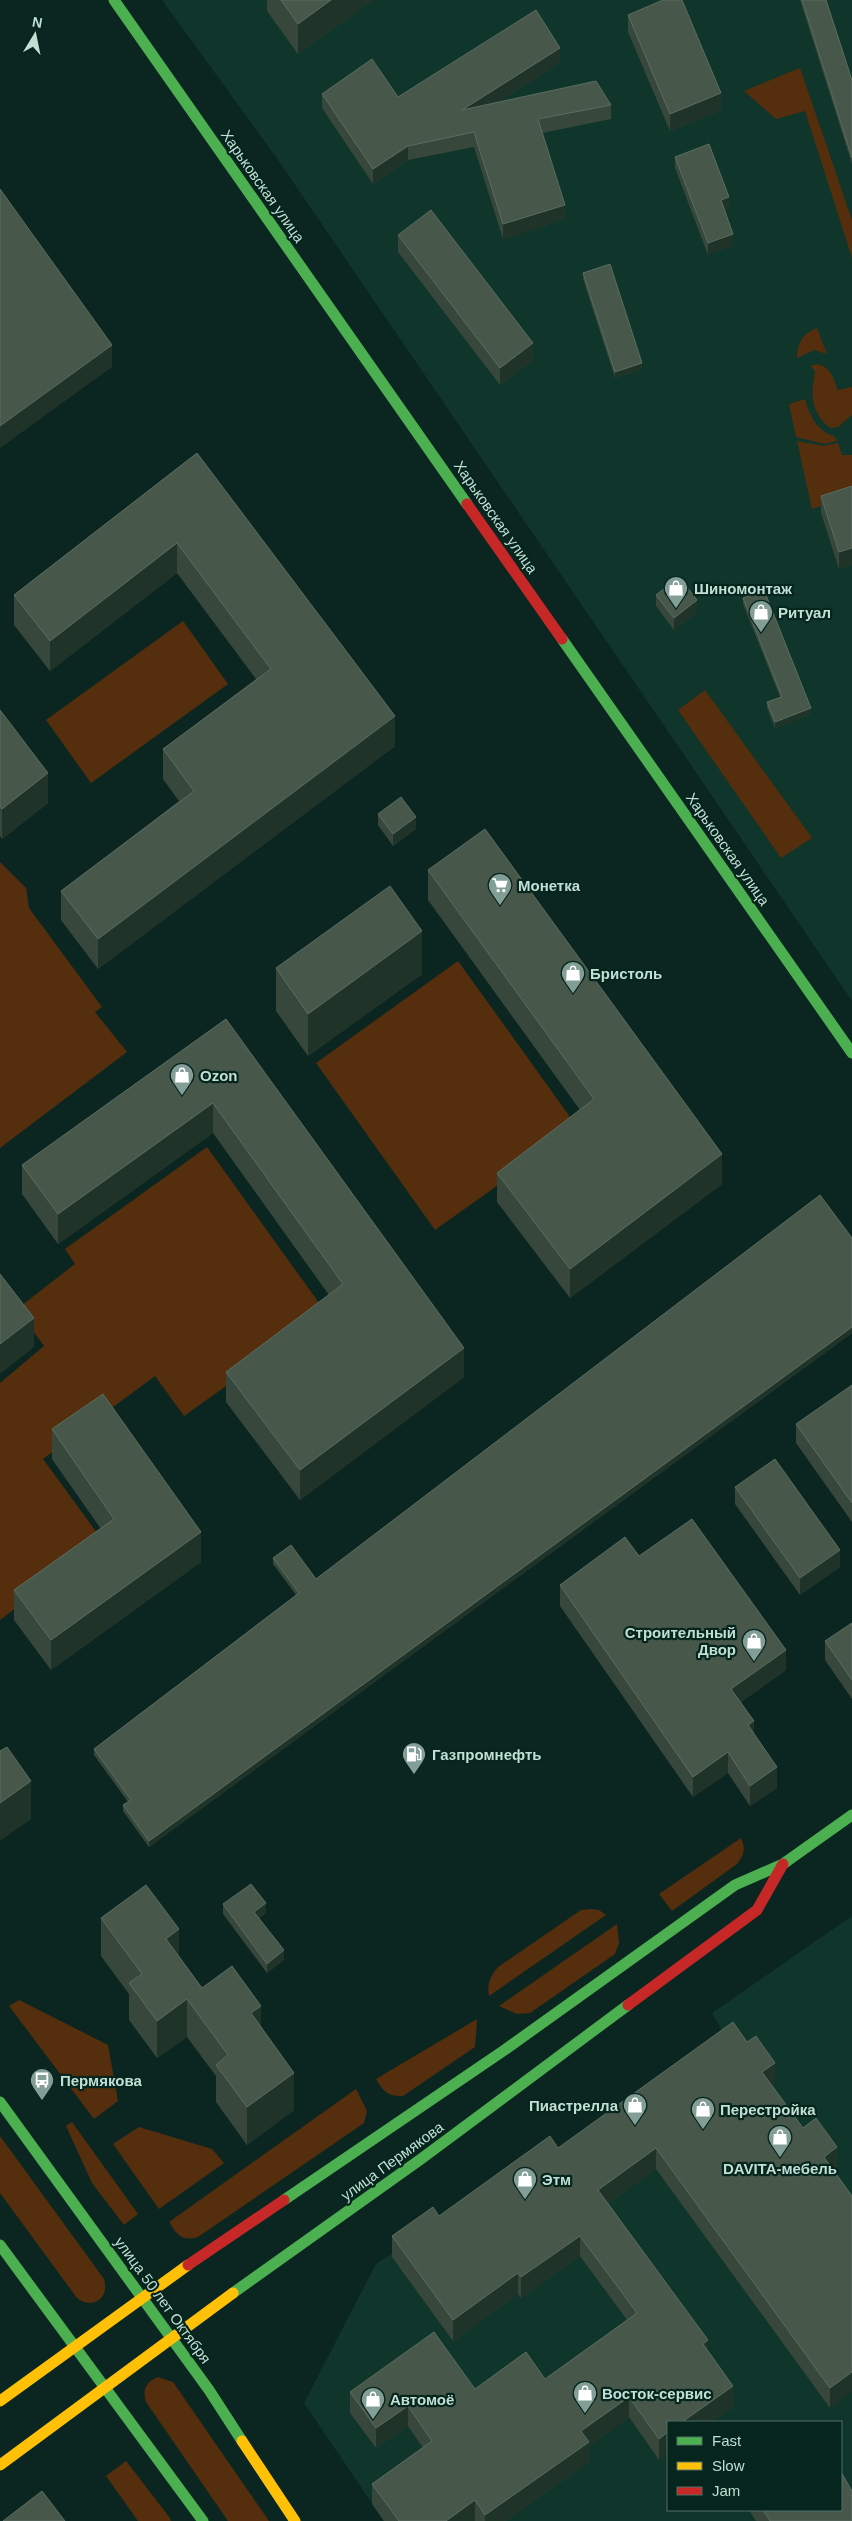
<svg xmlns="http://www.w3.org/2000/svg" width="852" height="2521" viewBox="0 0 852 2521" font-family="Helvetica,sans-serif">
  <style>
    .built { fill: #10352b; fill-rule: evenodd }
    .green { fill: #542e0d }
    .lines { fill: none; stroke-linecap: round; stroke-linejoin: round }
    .fast { stroke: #4caf50; stroke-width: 11 }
    .slow { stroke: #ffc107; stroke-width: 11 }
    .jam { stroke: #c62828; stroke-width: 11 }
    .wall { fill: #38473b }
    .shaded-wall { fill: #203329 }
    .building { fill: #47584b; stroke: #5a6d61 }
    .labels { text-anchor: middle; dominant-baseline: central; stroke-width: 4.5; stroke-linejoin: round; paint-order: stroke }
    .street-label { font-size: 15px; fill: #c2dfd5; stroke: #05251d }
    .poi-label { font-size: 15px; font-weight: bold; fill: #c2dfd5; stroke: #05251d; text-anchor: start }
  </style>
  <rect width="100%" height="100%" fill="#0b2620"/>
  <g class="built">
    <path d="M162 0H852V1001L276 157Z"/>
    <path d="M852 1916V2521H384L304 2403 376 2264 547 2152 558 2162 728 2041 712 2013ZM668 2422H841V2510H668Z"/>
  </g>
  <g class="green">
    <path d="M800 68 852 220V258L805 111 776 119 744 91Z"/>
    <path d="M817 328 827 354 814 350 797 358C797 343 803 333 817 328Z"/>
    <path d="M816 364C831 366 833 378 838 390L852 387V415L838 427 830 428C810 411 811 395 815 371L811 366Z"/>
    <path d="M805 399C809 415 818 432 834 436L837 441 824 444 796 437 789 404Z"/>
    <path d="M797 441 824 446 838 443 842 455H852V495L812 509Z"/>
    <path d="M183 621 228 684 91 783 46 720Z"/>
    <path d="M705 690 812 838 781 858 678 710Z"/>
    <path d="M0 862 26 888 29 908 102 1007 95 1012 127 1052 0 1148Z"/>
    <path d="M458 961 578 1128 435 1230 316 1063Z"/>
    <path d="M207 1147 327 1314 184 1416 155 1376 43 1459 103 1541 0 1620V1383L44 1346 17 1309 75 1264 65 1249Z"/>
    <path d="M741 1838C746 1849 744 1855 737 1864L672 1911 659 1894Z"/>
    <path d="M591 1909 599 1910 606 1915 489 1996C487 1983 490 1977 498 1967L581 1910Z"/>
    <path d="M617 1924 619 1943 615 1954 530 2013 517 2014 499 2006Z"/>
    <path d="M19 2000 108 2045 118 2101 94 2119 9 2006Z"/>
    <path d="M477 2019 475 2047 403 2096C388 2097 384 2092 376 2079Z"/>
    <path d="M356 2089 367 2111 364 2123 198 2237C182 2242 177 2235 169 2222Z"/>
    <path d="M72 2122 138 2214 124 2225 92 2183 66 2126Z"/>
    <path d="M139 2127 212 2149 224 2163 159 2209 113 2144Z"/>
    <path d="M0 2136 104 2279C110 2298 93 2310 77 2298L0 2193Z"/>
    <path d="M158 2377 173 2382 269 2521H228L146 2402C142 2389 146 2382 158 2377Z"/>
    <path d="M126 2461 170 2518 171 2521H138L106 2476Z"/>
  </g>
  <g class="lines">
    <g class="fast">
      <path d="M114 0 467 504"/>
      <path d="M562 639 852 1053"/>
      <path d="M0 2102 209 2390 242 2441"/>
      <path d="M284 2200 506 2049 735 1885 783 1864 852 1815"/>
      <path d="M0 2245 203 2521"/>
      <path d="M233 2293 421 2159 628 2005"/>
    </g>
    <g class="slow">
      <path d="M0 2401 188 2265"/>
      <path d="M242 2441 295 2521"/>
      <path d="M0 2465 233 2293"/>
    </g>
    <g class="jam">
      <path d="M467 504 562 639"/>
      <path d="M628 2005 757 1910 783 1864"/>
      <path d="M188 2265 284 2200"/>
    </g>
  </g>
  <g class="wall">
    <path d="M267 0H373L298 54 267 11Z"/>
    <path d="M800 0H826L852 80V164Z"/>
    <path d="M628 15 721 110 670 131 628 32Z"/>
    <path d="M560 63 497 103 611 105V119L542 133 565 219 503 239 474 147 408 160 373 184 322 108V94L398 97Z"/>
    <path d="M675 157 729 209 725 210 733 245 708 255 675 168Z"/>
    <path d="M398 235 533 360 500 385 398 252Z"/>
    <path d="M583 273 642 369 615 378 583 279Z"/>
    <path d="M197 453 395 746 98 969 61 920V891L179 801 163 779V749L256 679 177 573 50 671 14 625V595Z"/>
    <path d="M852 486V565L839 569 821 513V496Z"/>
    <path d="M656 595 697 612 674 630 656 606Z"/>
    <path d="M743 598 811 714 775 728 767 708V702L780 697 743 604Z"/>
    <path d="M0 710 48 803 2 839 0 836Z"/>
    <path d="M378 814 416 829 393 846 378 825Z"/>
    <path d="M428 870 722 1184 570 1298 497 1202V1173L580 1110 428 900Z"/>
    <path d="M276 968 422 974 308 1056 276 1011Z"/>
    <path d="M226 1019 464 1377 300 1500 226 1402V1372L329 1295 213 1133 58 1244 22 1194V1165Z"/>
    <path d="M852 1238V1333L149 1847 123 1811V1805L128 1802 94 1755V1749L296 1595 273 1564V1558L316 1579Z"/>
    <path d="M852 1385V1522L796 1443V1424Z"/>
    <path d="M52 1429 201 1562 51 1670 14 1620V1590L101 1529 52 1459Z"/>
    <path d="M735 1487 840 1567 800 1595 735 1504Z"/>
    <path d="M639 1556 786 1670 741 1702 777 1788 750 1806 728 1773 693 1797 560 1606V1585Z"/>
    <path d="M852 1623V1699L825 1660V1641Z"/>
    <path d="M223 1904 266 1913 259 1918 284 1960 267 1973 223 1914Z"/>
    <path d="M101 1918 179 1956 202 1988 261 2027 294 2110 247 2145 216 2102V2076L187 2037 157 2058 129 2020V1994L101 1956Z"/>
    <path d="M775 2083 772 2085 803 2128 837 2168 833 2170 830 2408 656 2169 608 2203 708 2351 733 2407 711 2422H668L659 2460 629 2417 589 2446V2462L505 2521H384L372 2504V2484L423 2448 408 2426 376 2448 350 2413V2392L475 2389 545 2379 627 2320 580 2256 521 2298 518 2294 453 2341 392 2257V2236L439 2216 558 2148Z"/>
    <path d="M749 2510H841L852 2521H756Z"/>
  </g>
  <g class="shaded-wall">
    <path d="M331 0H373L298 54V24Z"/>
    <path d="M560 48V63L462 125V110Z"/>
    <path d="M721 93V110L670 131V114Z"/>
    <path d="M408 146V160L373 184V169Z"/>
    <path d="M729 197V209L721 212V200Z"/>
    <path d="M565 205V219L503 239V224Z"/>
    <path d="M733 234V245L708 255V243Z"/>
    <path d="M533 343V360L500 385V368Z"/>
    <path d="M112 345V367L0 448V426Z"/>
    <path d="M642 363V369L615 378V372Z"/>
    <path d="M177 543V573L50 671V641Z"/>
    <path d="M852 548V565L839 569V552Z"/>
    <path d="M697 600V612L674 630V618Z"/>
    <path d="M811 708V714L775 728V722Z"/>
    <path d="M395 716V746L98 969V939Z"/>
    <path d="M48 773V803L2 839V809Z"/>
    <path d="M416 817V829L393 846V834Z"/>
    <path d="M422 931V974L308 1056V1014Z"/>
    <path d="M213 1103V1133L58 1244V1214Z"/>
    <path d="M722 1154V1184L570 1298V1269Z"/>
    <path d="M34 1318V1347L0 1374V1344Z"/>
    <path d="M852 1327V1333L149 1847V1841Z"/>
    <path d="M464 1348V1377L300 1500V1470Z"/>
    <path d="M201 1532V1562L51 1670V1640Z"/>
    <path d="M840 1550V1567L800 1595V1578Z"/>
    <path d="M786 1650V1670L731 1709V1689Z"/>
    <path d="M754 1721V1741L748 1725Z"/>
    <path d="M728 1752V1773L693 1797V1777Z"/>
    <path d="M777 1767V1788L750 1806V1786Z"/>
    <path d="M31 1781V1819L0 1841V1803Z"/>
    <path d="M266 1903V1913L254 1921V1912Z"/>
    <path d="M179 1929V1967L166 1939Z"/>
    <path d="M284 1950V1960L267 1973V1964Z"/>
    <path d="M187 1999V2037L157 2058V2021Z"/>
    <path d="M261 2006V2044L251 2013Z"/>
    <path d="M775 2063V2083L762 2093V2072Z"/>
    <path d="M294 2073V2110L247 2145V2107Z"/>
    <path d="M837 2147V2168L824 2178V2157Z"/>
    <path d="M656 2148V2169L598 2210V2190Z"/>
    <path d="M580 2236V2256L521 2298V2277Z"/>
    <path d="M518 2273V2294L453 2341V2320Z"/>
    <path d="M708 2340V2360L703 2344Z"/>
    <path d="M852 2372V2392L830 2408V2388Z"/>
    <path d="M733 2386V2407L711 2422H682Z"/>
    <path d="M629 2397V2417L589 2446V2462L505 2521H485V2515L581 2431Z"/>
    <path d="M408 2406V2426L376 2448V2428Z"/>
    <path d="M668 2432V2453L659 2460V2439Z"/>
    <path d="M475 2500V2521H446Z"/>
  </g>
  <g class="building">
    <path d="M281 0H331L298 24Z"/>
    <path d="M663 0H682L721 93 670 114 628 15Z"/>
    <path d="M802 0H826L852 80V158Z"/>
    <path d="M536 10 560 48 462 110 596 81 611 105 538 119 565 205 503 224 474 132 408 146 373 169 322 94 372 59 398 97Z"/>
    <path d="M709 144 729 197 721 200 733 234 708 243 675 157Z"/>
    <path d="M0 189 112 345 0 426Z"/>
    <path d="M431 210 533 343 500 368 398 235Z"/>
    <path d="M610 264 642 363 615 372 583 273Z"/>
    <path d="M197 453 395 716 98 939 61 891 194 791 163 749 271 669 177 543 50 641 14 595Z"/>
    <path d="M852 486V548L839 552 821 496Z"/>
    <path d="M679 577 697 600 674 618 656 595Z"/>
    <path d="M764 590 811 708 775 722 767 702 782 697 743 598Z"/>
    <path d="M0 710 48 773 2 809 0 806Z"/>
    <path d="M401 797 416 817 393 834 378 814Z"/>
    <path d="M485 829 722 1154 570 1269 497 1173 594 1099 428 870Z"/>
    <path d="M390 886 422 931 308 1014 276 968Z"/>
    <path d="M226 1019 464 1348 300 1470 226 1372 343 1284 213 1103 58 1214 22 1165Z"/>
    <path d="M820 1195 852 1238V1327L149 1841 123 1805 131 1800 94 1749 299 1593 273 1558 291 1545 316 1579Z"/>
    <path d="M0 1274 34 1318 0 1344Z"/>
    <path d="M852 1385V1503L796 1424Z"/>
    <path d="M103 1394 201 1532 51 1640 14 1590 114 1519 52 1429Z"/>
    <path d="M775 1459 840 1550 800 1578 735 1487Z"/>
    <path d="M692 1519 786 1650 731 1689 754 1721 748 1725 777 1767 750 1786 728 1752 693 1777 560 1585 625 1537 639 1556Z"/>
    <path d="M852 1623V1680L825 1641Z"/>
    <path d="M7 1747 31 1781 0 1803V1751Z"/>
    <path d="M251 1884 266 1903 254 1912 284 1950 267 1964 223 1904Z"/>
    <path d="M146 1885 179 1929 166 1939 202 1988 232 1966 261 2006 251 2013 294 2073 247 2107 216 2065 228 2055 187 1999 157 2021 129 1983 142 1974 101 1918Z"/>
    <path d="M733 2022 747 2042 756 2036 775 2063 762 2072 803 2128 816 2118 837 2147 824 2157 852 2196V2372L830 2388 656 2148 598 2190 708 2340 703 2344 733 2386 682 2422H668V2432L659 2439 629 2397 581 2431 589 2442 485 2515 475 2500 446 2521H399L372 2484 432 2441 408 2406 376 2428 350 2392 434 2332 475 2389 526 2352 545 2379 637 2313 580 2236 521 2277 518 2273 453 2320 392 2236 433 2207 439 2216 550 2136 558 2148Z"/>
    <path d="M841 2472 852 2491V2521H770L763 2510H841Z"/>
    <path d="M42 2491 65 2521H3Z"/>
  </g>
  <defs>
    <g id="shop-pin" transform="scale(1.25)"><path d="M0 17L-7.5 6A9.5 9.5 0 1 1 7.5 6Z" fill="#829e96" stroke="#05251d"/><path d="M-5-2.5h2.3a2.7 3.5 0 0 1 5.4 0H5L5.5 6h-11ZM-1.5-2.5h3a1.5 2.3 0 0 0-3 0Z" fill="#fff"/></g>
    <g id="supermarket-pin" transform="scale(1.25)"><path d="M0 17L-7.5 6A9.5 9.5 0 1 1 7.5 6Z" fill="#829e96" stroke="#05251d"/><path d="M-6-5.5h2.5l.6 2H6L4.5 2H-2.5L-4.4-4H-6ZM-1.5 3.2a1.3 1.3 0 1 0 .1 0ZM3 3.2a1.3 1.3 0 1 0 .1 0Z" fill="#fff"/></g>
    <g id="fuel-pin" transform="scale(1.25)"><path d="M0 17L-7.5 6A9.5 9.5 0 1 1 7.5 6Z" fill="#829e96" stroke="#05251d"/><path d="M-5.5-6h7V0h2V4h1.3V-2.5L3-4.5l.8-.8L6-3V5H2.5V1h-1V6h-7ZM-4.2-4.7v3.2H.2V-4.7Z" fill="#fff"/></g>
    <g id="bus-pin" transform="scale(1.25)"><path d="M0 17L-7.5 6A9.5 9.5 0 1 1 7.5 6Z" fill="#829e96" stroke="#05251d"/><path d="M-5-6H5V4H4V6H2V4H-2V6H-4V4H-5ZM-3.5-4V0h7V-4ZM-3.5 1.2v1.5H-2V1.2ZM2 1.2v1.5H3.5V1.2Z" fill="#fff"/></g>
  </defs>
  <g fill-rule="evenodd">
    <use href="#shop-pin" x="676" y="588"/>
    <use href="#shop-pin" x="761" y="612"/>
    <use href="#supermarket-pin" x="500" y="885"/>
    <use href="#shop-pin" x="573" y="973"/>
    <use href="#shop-pin" x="182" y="1075"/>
    <use href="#shop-pin" x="754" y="1641"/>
    <use href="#fuel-pin" x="414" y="1754"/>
    <use href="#bus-pin" x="42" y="2080"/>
    <use href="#shop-pin" x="635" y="2105"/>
    <use href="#shop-pin" x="703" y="2109"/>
    <use href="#shop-pin" x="780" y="2137"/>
    <use href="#shop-pin" x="525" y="2179"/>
    <use href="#shop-pin" x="585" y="2393"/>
    <use href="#shop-pin" x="373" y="2399"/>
  </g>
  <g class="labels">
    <g class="street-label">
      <text transform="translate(263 186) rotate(55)">Харьковская улица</text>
      <text transform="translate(496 517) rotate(55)">Харьковская улица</text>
      <text transform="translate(728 849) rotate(55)">Харьковская улица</text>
      <text transform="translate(392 2161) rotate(-36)">улица Пермякова</text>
      <text transform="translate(163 2300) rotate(54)">улица 50 лет Октября</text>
    </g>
    <g class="poi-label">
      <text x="694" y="588">Шиномонтаж</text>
      <text x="778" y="612">Ритуал</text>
      <text x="518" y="885">Монетка</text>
      <text x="590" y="973">Бристоль</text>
      <text x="200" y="1075">Ozon</text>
      <text x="736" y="1632" text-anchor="end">Строительный<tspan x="736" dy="17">Двор</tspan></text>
      <text x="432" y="1754">Газпромнефть</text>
      <text x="60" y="2080">Пермякова</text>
      <text x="618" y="2105" text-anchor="end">Пиастрелла</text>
      <text x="720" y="2109">Перестройка</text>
      <text x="780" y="2168" text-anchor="middle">DAVITA-мебель</text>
      <text x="542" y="2179">Этм</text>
      <text x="602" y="2393">Восток-сервис</text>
      <text x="390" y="2399">Автомоё</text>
    </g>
  </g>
  <rect x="667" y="2421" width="175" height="90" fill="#05251d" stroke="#516f67"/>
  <rect x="677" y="2437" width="25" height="8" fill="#4caf50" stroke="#516f67"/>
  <text x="712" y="2446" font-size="15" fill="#c2dfd5">Fast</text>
  <rect x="677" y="2462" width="25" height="8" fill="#ffc107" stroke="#516f67"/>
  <text x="712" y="2471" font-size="15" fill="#c2dfd5">Slow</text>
  <rect x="677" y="2487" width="25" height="8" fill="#c62828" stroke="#516f67"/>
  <text x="712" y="2496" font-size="15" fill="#c2dfd5">Jam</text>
  <g transform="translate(35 35) rotate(10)" stroke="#05251d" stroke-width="4" paint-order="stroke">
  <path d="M0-4L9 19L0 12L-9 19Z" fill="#c2dfd5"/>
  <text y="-8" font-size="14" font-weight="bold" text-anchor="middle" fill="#c2dfd5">N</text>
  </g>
</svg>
